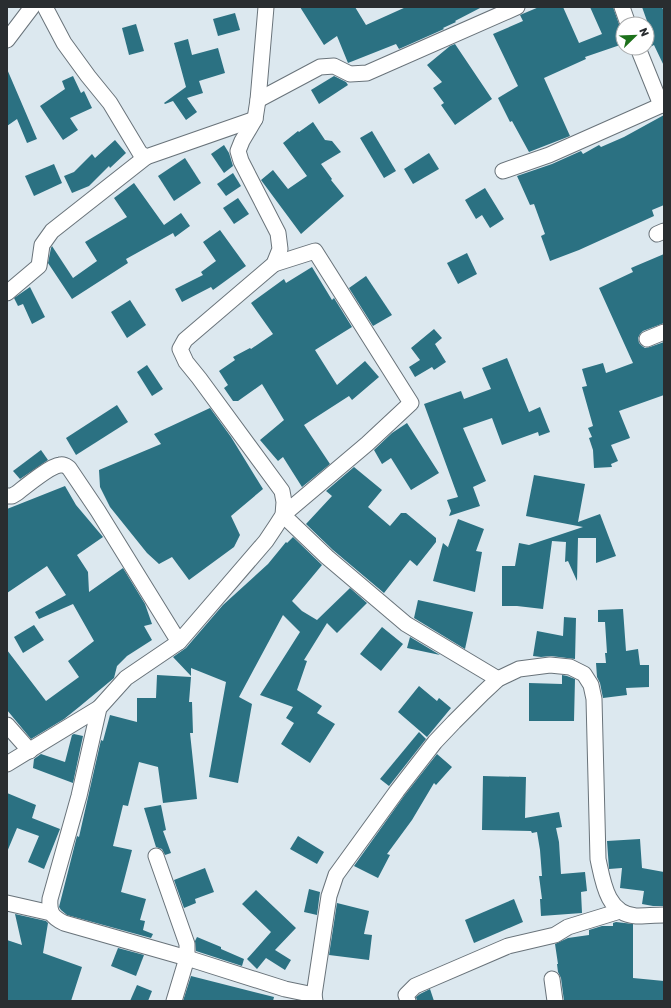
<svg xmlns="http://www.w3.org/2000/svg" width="671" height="1008" viewBox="0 0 671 1008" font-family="Rubik,sans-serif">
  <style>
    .building { fill: #2b7182 }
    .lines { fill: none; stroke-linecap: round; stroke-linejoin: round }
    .minor-casing { stroke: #69737a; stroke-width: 17 }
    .minor { stroke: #fff; stroke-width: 15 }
  </style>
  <rect width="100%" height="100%" fill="#dce8ef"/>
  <g class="building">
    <path d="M300 7H355L366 25 406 7H482L455 21 456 22 443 28 444 29 399 49 396 44 348 63 337 36 324 45Z"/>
    <path d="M539 7H563L579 43 602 34 590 7H613L620 27 623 31V44L585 57 586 59 544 78 570 136 529 152 512 121 510 122 498 98 518 86 493 34 523 21 520 15Z"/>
    <path d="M642 7H662L664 12V66L654 45 648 48 647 46V21Z"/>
    <path d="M235 13 240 30 218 36 213 19Z"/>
    <path d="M136 24 144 51 129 55 122 28Z"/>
    <path d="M188 39 192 55 218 48 225 73 199 81 203 93 187 98 197 112 186 120 173 101 165 104 164 103 186 87 174 43Z"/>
    <path d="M455 44 492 99 455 125 441 105 444 103 433 88 442 82 427 65 450 46Z"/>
    <path d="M7 69 37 139 27 143 17 119 7 126Z"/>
    <path d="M73 76 81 93 84 91 92 108 70 118 78 130 63 140 40 106 65 89 62 81Z"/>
    <path d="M334 76 346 82 348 85 319 104 311 90Z"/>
    <path d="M664 115V205L652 210 654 216 579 250 550 261 541 236 545 234 534 204 530 205 517 176 552 164 581 151 583 154 599 145 601 147 624 137Z"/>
    <path d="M313 122 325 140 332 141 341 152 321 164 332 179 331 180 344 196 301 234 261 180 273 170 288 189 307 176 283 143 298 131 299 132Z"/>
    <path d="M372 131 396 171 384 178 360 138Z"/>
    <path d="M115 140 126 153 110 168 109 166 89 186 72 193 64 176 74 172 92 154 95 158Z"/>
    <path d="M224 145 229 153 233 166 224 173 211 154Z"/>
    <path d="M429 153 439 169 413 184 404 169Z"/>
    <path d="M185 158 201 183 174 201 158 176Z"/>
    <path d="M54 164 62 183 34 196 25 176Z"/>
    <path d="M233 173 241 186 226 196 217 184Z"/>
    <path d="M134 183 164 225 181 213 190 226 175 237 173 233 126 259 128 263 72 299 48 263 51 248 52 246 73 278 97 261 85 242 127 217 114 198Z"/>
    <path d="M485 188 504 219 490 228 482 215 476 219 465 200Z"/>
    <path d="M238 198 249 214 234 224 223 208Z"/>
    <path d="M220 230 246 266 213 290 211 287 182 302 175 289 203 275 201 272 216 261 203 242Z"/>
    <path d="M467 253 477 274 458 284 447 263Z"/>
    <path d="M664 254V323L643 331 640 334 638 338 639 343 642 346 645 348 650 347 664 342V395L619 411 630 438 611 445 618 461 611 464 612 467 594 468 593 450 589 438 592 437 588 428 593 426 582 387 587 386 582 369 603 363 606 373 633 363 599 288 633 272 631 268Z"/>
    <path d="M312 267 332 300 334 298 352 327 315 350 337 385 365 361 379 377 352 400 349 396 304 425 330 464 302 487 283 457 278 461 260 440 284 420 262 384 238 401H233L224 388 228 385 219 371 235 360 233 357 250 348 251 349 273 334 251 303 284 279 286 283Z"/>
    <path d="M366 276 392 315 373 326 349 288Z"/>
    <path d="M30 287 45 317 32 324 23 304 18 306 14 298Z"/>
    <path d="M130 300 146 325 127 338 111 312Z"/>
    <path d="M434 329 442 338 435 344 446 362 434 370 432 367 415 377 409 367 420 360 411 348Z"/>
    <path d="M507 358 529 412 540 407 550 432 539 436 538 432 502 445 492 418 463 428 486 481 473 487 480 506 449 516 451 511 447 500 458 497 424 404 461 391 464 399 491 389 482 368Z"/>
    <path d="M147 365 163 389 152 396 137 372Z"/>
    <path d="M117 405 128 422 76 455 66 438Z"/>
    <path d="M210 408 231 437 263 489 231 516 240 535 234 547 189 580 172 557 159 564 147 553 110 507 100 487 99 470 161 444 154 434Z"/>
    <path d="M407 423 439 473 411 490 391 458 382 464 374 450 392 433Z"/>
    <path d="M41 450 48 460 20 479 13 471Z"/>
    <path d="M354 467 382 490 368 507 390 526 401 513H406L436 538V542L417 566 410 560 384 593 333 550 306 524 332 496 326 491Z"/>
    <path d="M534 475 585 484 578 522 600 514 616 556 596 563V538H578L577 581 568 561 565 562 566 542 552 541 543 609 517 606H502V566H515L519 543 529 545 583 527 526 516Z"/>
    <path d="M65 486 76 505 103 537 77 555 88 572 89 592 123 568 145 604 152 624 144 626 152 640 127 656 117 666 114 678 79 707 64 719 31 739 7 710V650L46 701 79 677 68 661 94 641 73 604 39 619 35 612 66 595 47 566 7 593V509Z"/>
    <path d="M458 519 484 529 476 551 482 552 475 592 433 581 443 543 449 548 448 547Z"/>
    <path d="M293 537 322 565 292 601 302 611 317 620 350 588 367 603 337 633 327 623 304 660 307 661 297 690 322 706 317 713 335 724 310 763 281 744 294 723 286 718 293 707 260 695 300 632 283 615 239 697 252 704 238 783 209 777 226 682 191 668V676L173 657 186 648 223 605 268 564 286 542 287 543Z"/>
    <path d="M418 600 473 612 465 649 414 618Z"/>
    <path d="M623 609 626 651 638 649 640 665H649V687L626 688 627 695 603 698 600 683 597 677 596 663H606L605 653H607L605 622H598V610Z"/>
    <path d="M564 617 576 618 575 659 551 656 541 657 533 656 537 631 563 636Z"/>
    <path d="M34 625 44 640 23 653 14 637Z"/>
    <path d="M382 627 403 644 381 671 360 654Z"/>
    <path d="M410 637 440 655 407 648Z"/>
    <path d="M157 675 191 677 189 702H192L193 733H190L197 799 163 803 158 767 139 762 128 806 123 805 113 846 132 850 121 892 146 899 140 920 145 921 143 930 153 934 151 938 67 915 61 910 59 907 77 836 79 837 101 740 103 741 110 715 137 722V698H156Z"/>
    <path d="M562 675 567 676 575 679 574 721H529V683L562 684Z"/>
    <path d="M419 686 437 701 439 698 451 708 427 737 398 712Z"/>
    <path d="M419 732 426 739 389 786 380 779Z"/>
    <path d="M74 734 83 736 73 783 33 768 34 759 41 754 65 762 72 735Z"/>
    <path d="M437 754 452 767 436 785 434 783 412 820 387 854 390 855 378 878 354 866 404 796Z"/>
    <path d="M483 776 526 777 525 818 559 812 562 827 556 828 559 842 561 874 585 872 587 891 581 892 582 913 541 916 540 899H542L539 876H542L540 850 537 832 532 833 531 831 482 830Z"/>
    <path d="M7 793 36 805 32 818 60 829 44 869 28 862 39 836 17 828 7 852Z"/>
    <path d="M161 805 166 830 163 831 171 853 165 855 162 849 156 847 144 808Z"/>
    <path d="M298 836 324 852 317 864 290 849Z"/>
    <path d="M640 839 642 868 664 872V906H653L642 904 644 891 620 888 622 868 609 869 607 841Z"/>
    <path d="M205 868 214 892 195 899 196 903 184 908 174 880Z"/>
    <path d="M309 889 320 892 317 915 304 912Z"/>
    <path d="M256 890 296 928 275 950 291 960 285 970 266 958 257 969 247 959 271 932 242 904Z"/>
    <path d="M514 899 523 922 474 943 465 920Z"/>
    <path d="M337 903 369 911 364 934 372 935 369 960 329 955Z"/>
    <path d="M15 914 46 921 48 923 43 953 82 967 71 1001H7V940L22 945Z"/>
    <path d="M616 922 633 924V978L664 981V1001H564L561 978 558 972 557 964H558L555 944 568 938 589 935V930L602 926H613V923Z"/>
    <path d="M197 937 221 947V949L244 959 242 966 196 951 195 941Z"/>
    <path d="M118 948 144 955 136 976 111 966Z"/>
    <path d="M191 976 274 997 273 1001H183Z"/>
    <path d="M137 985 152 991 148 1001H130Z"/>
    <path d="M430 989 434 1001H417L416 997 420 994Z"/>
  </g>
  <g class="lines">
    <g class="minor-casing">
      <g id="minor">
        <path d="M45 7 64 43 88 76 110 103 140 153 146 157 255 119"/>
        <path d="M622 7 628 24"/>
        <path d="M7 40 32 7"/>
        <path d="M638 48 661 105"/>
        <path d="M258 100 320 67 334 66 350 74 367 73 517 7"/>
        <path d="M503 171 549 155 664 104"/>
        <path d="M657 234 664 231"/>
        <path d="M274 264 315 251 411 403 367 444 283 515 327 557 406 624 498 679"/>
        <path d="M7 293 39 266 42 245 52 231 146 157"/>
        <path d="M647 339 664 332"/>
        <path d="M7 496H12L17 493C26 486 50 466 60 465 64 464 66 466 69 468L98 511 179 642 126 678 99 708 79 796 50 899C49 913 52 917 64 923L187 958 285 989 314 995"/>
        <path d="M179 642 266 541 276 526 283 515 284 502 282 491 199 378 186 362 180 349 185 340 274 264 280 249 278 233 241 161 238 151 242 141 255 119 258 100 266 7"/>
        <path d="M7 725 30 751"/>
        <path d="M7 764 99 708"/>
        <path d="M156 856 187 944V958L174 1001"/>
        <path d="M7 903 51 913"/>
        <path d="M552 979 555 1001"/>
        <path d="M315 1001 314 995 329 896 336 875 397 791 435 742 454 722 483 693 498 679 519 669 550 665 570 667 584 674 591 685 594 699 598 859C603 882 607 914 636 916 645 916 655 915 664 915"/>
        <path d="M408 1001 406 995 415 986 508 946 555 935 568 927 620 911"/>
      </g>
    </g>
    <use href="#minor" class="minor"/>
  </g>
  <rect width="671" height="1008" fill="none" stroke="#292d30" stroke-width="16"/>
  <g transform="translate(635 36) rotate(67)"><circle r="19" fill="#ffffff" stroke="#a9abac"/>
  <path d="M0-3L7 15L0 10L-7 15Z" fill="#1d711b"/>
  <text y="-6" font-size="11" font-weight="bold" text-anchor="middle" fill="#292d30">N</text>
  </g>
</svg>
